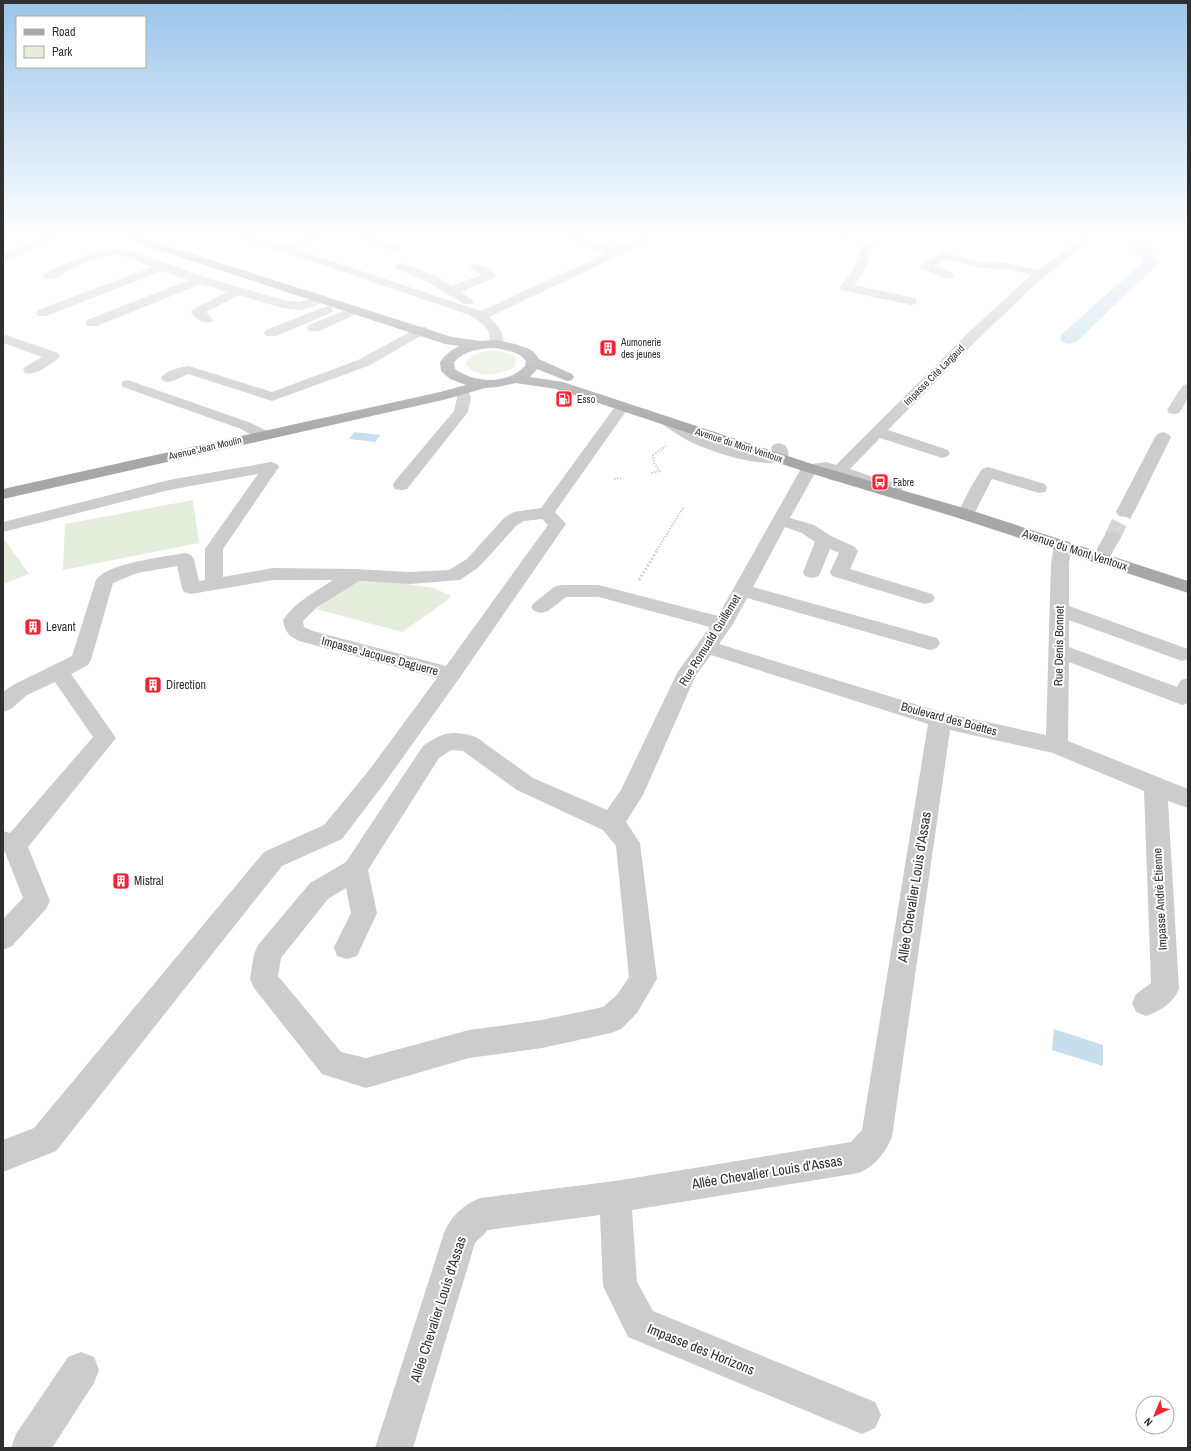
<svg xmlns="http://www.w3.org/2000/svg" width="1191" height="1451" viewBox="0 0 1191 1451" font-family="'Archivo Narrow',sans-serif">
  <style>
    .green { fill: #e5eddc }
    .water { fill: #c6deee }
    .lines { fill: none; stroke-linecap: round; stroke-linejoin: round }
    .stream { fill: #c6deee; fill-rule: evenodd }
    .canal { fill: #c6deee; fill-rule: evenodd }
    .minor-tunnel { stroke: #d5d5d5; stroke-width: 16; stroke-dasharray: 16 8; stroke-linecap: butt }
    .path-far1 { stroke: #ccc; stroke-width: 2; stroke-dasharray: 1.5 1.5; stroke-linecap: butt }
    .path { stroke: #ccc; stroke-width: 2.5; stroke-dasharray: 2 2; stroke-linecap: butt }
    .minor { fill: #ccc; fill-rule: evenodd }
    .major { fill: #a7a7a7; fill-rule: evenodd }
    .labels { text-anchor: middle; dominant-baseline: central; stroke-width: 4; stroke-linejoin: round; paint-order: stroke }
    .far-poi-label { font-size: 10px; fill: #2f2f2f; stroke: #fff; text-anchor: start }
    .far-street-label { font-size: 10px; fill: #2f2f2f; stroke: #fff }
    .street-label { font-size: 12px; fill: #2f2f2f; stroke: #fff }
    .poi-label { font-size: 12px; fill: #2f2f2f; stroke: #fff; text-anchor: start }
    .near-street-label { font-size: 14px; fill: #2f2f2f; stroke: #fff }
  </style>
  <rect width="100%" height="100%" fill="#fff"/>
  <g class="green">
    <path d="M493 351C502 351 511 352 516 359L515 366C505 375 472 380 466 363 470 353 483 351 493 351Z"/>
    <path d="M193 500 199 543 63 570 65 524Z"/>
    <path d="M3 538 29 574 3 584Z"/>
    <path d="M353 581 401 583 434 588 451 596 445 602 402 632 316 609Z"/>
  </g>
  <g class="water">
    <path d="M354 432 380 435 375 442 349 439Z"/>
    <path d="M1054 1029 1103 1045V1066L1052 1050Z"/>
  </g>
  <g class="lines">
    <path class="stream" d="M1139 234H1143L1134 241H1130V239Z"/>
    <path class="canal" d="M1115 234C1120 234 1126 233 1131 234 1144 236 1155 252 1158 264L1076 342 1069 344 1062 342 1060 338 1062 334 1142 263 1138 253 1117 237Z"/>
    <path class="minor-tunnel" d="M1112 537 1125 512"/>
    <g class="path-far1">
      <path d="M651 473 660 471 654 463 653 455 666 446"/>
      <path d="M614 479 621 478"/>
      <path d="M657 550 683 508"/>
    </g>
    <path class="path" d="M639 580 658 549"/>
    <g class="minor">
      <path d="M54 234H68L67 236 3 261V254Z"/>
      <path d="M225 234H241L289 247 293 241 320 234H361L398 246 400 248 394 251 347 236 327 238 300 246 302 251 481 311 607 253 552 236 551 234H566L616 248 648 234H661L660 236 489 317C496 323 508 337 502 347H492C489 343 490 338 489 334 486 325 477 320 470 315L293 255 226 236Z"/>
      <path d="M847 234H859L848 242H840L838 240Z"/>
      <path d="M882 234H894L871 250 865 270 854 285 915 298 917 301 915 304 911 305 846 291 842 290 840 287 853 270 862 246Z"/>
      <path d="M1088 234H1100L1041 279 979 338 888 430 948 450 950 453 948 456 942 458 936 456 880 438 850 469 882 480 901 483 903 487 901 491C883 495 859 483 842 477L834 481 828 479 826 476 828 473H815L790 518 814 525 831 536 855 547 858 551 850 569 932 594 935 598 932 602 925 604 918 602 832 576 830 572 839 553 830 549 819 576 812 578 805 576 803 572 815 542 802 533 785 527 753 587 937 638 940 643 937 648 930 650 747 598 733 624 719 644 941 712 1046 735 1051 563 1054 546 1057 542 1063 541 1069 542 1072 546 1069 563V606L1188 649V659L1182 661 1069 620V647L1177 687 1181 680 1188 678V703L1182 705 1069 662 1068 741 1188 789V808L1168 801 1179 989C1173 1003 1160 1011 1146 1016L1136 1012 1132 1003 1136 994 1151 983 1144 791 1053 753 950 730 892 1137C885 1153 875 1166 859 1173L632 1210 637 1282 653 1311 875 1402 881 1415 875 1428 862 1434 628 1337 603 1286 600 1215 488 1230 475 1243 413 1448H375L444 1233C451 1216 463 1205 480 1198L615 1181 851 1142 862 1130 928 724 711 655 696 675 643 795 626 822 640 843 657 979 637 1013 621 1029 611 1033 542 1048 469 1058 366 1088 322 1074 254 988 250 979 254 954 258 945 310 883 346 862 423 746C443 732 452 730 476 737L533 778 607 810 621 790 677 673 710 627 599 597H566L548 611 541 613 534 611 531 607 534 603 554 587 561 585H599L718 616 803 465 826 462 836 465 969 332 1031 275 1007 269 981 268 945 259 934 266 952 272 954 275 952 278 948 279 921 269 919 267 921 265 943 252 981 262 1007 263 1038 270ZM451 750 463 751 517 790 603 830 616 846 629 977 617 995 603 1007 542 1020 469 1030 366 1058 341 1052 278 976 281 958 328 899 346 888 351 913 334 947 337 956 347 959 357 956 377 913 368 870 439 758Z"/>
      <path d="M113 248 136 252 204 277 283 300 300 302 322 295 326 296 328 299 326 302 301 310 282 308 239 295 206 312 213 319 212 322C203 324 195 319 191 312L193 309 227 292 201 284 97 326H87L86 323 87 320 189 280 162 271 46 316H38L36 313 38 310 152 267C142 263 130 257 120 255 97 253 73 269 53 279H45L43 276 45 273 90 253Z"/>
      <path d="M401 263 434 275 452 286 481 275 469 267 471 265C479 263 491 269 496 275L494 278 461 292 474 301 472 304H464L426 281 397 269 395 267 397 265Z"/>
      <path d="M327 306 331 307 333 310 331 313 276 336H266L264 333 266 330Z"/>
      <path d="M355 306 359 307 361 310 359 313 319 331H309L307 328 309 325Z"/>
      <path d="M421 326 426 327 428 330 426 333 368 366 272 401 188 374 173 381 168 382 163 381 161 378C166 370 180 367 189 366L272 392 358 360Z"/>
      <path d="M3 334 58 353 60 356 58 359C48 365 37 376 25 373L23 370 25 367 42 357 3 343Z"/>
      <path d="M128 380 251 423 269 432 272 435 269 438C259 441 250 434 241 429L123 387 121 384 123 381Z"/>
      <path d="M1188 384C1188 398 1187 402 1179 413L1174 414 1169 413 1167 410 1181 388 1183 385Z"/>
      <path d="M462 386 467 387 471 398 468 412 407 489 401 490 395 489 393 485 395 481 454 411 457 398 455 390 457 387Z"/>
      <path d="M622 403 627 404 629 407 555 512 566 524 458 680 386 781 342 839 282 866 56 1151 3 1172V1140L34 1128 264 852 324 825 370 769 437 678 299 641C288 635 285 632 283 620 295 602 315 592 333 580H273L191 594 184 592 182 588 177 566 137 573 113 583 91 660 88 665 71 674 116 738 28 847 50 901 46 909 12 946 3 950V919L23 898 5 852 3 851V831L10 833 93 737 55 682 27 695 11 709 3 712V692L13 685 72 656 96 580C107 563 164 557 185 553L191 555 194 559 199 581 205 580V549L258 474 169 490 3 532V522L169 480 271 462 277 464 279 467 223 549V577L273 568 355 569 410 572 449 570 467 559 504 518 514 512 541 508 617 404ZM542 519 548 525 446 666 313 631 304 627 303 621 316 608 359 581 410 584 460 580 479 567 516 526 524 521Z"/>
      <path d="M670 418 675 420 705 437 754 453H773L771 448 773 445 779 443 785 445C789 451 790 455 786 461 758 468 720 454 695 444 684 439 674 432 665 426L662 423 665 420Z"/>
      <path d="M1163 432 1168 434 1171 437 1134 512 1131 516 1125 517 1119 516 1116 512 1155 437 1158 434Z"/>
      <path d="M988 467 1045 484 1047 488 1045 492 1039 493 992 479 972 518 966 519 960 518 957 514 972 485 982 469Z"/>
      <path d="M1112 532 1118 533 1121 537 1107 562 1101 564 1095 562 1092 558 1106 533Z"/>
      <path d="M81 1352 94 1357 99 1370 94 1383 52 1448H11L16 1434 68 1357Z"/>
    </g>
    <path class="major" d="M115 234H130L452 337 480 341 497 340 515 344 529 349 535 353 539 359 572 374 574 377 572 380 567 381 537 369 530 377 563 382 815 465 967 509 1188 581V593L955 517 803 471 556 389 516 383 498 387 485 388 443 400 3 499V489L440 392 466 385 450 379 441 371 440 362C445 355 451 350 459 346L445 344 116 236ZM497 348 513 352 520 355 526 361 525 366C508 385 474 383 455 369L454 362C465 350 481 348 497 348Z"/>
  </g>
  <linearGradient id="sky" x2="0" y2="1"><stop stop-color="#9ac5ea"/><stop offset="0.54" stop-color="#fff"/><stop offset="1" stop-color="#fff" stop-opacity="0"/></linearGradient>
  <rect width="1191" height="437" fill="url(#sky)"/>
  <defs>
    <g id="building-square" transform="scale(0.9)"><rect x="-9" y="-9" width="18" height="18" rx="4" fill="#f32431" stroke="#fff"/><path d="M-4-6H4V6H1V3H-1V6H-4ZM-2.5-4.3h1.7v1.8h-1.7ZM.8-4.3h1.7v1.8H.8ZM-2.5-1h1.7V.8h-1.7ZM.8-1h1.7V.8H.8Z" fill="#fff"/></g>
    <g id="fuel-square" transform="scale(0.9)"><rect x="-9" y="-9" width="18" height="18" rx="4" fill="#f32431" stroke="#fff"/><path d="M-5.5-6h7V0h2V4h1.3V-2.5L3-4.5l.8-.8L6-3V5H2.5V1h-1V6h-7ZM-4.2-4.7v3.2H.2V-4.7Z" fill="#fff"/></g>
    <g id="bus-square" transform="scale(0.9)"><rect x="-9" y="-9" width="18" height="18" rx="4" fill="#f32431" stroke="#fff"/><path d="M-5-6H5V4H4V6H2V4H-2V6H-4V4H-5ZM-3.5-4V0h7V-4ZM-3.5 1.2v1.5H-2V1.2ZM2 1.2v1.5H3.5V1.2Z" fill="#fff"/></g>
  </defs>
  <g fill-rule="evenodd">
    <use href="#building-square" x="608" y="348"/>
    <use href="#fuel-square" x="564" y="399"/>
    <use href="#bus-square" x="880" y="482"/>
    <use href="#building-square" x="33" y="627"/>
    <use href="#building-square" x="153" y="685"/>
    <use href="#building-square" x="121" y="881"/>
  </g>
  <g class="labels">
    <g class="far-poi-label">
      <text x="621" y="342">Aumonerie<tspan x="621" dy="12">des jeunes</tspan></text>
      <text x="577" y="399">Esso</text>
      <text x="893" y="482">Fabre</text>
    </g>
    <g class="far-street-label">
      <text transform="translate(934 375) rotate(-45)">Impasse Cité Largaud</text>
      <text transform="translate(739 445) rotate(18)">Avenue du Mont Ventoux</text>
      <text transform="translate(205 448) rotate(-13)">Avenue Jean Moulin</text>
    </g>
    <g class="street-label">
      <text transform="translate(1075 550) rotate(18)">Avenue du Mont Ventoux</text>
      <text transform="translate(710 640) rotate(-58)">Rue Romuald Guillemet</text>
      <text transform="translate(1059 646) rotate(-89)">Rue Denis Bonnet</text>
      <text transform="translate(380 656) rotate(15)">Impasse Jacques Daguerre</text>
      <text transform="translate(949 719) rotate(15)">Boulevard des Boëttes</text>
      <text transform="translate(1160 899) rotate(-93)">Impasse André Étienne</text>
    </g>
    <g class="poi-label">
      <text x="46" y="627">Levant</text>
      <text x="166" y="685">Direction</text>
      <text x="134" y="881">Mistral</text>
    </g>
    <g class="near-street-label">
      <text transform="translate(914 887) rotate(-81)">Allée Chevalier Louis d'Assas</text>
      <text transform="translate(767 1172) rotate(-9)">Allée Chevalier Louis d'Assas</text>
      <text transform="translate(438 1309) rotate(-72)">Allée Chevalier Louis d'Assas</text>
      <text transform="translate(701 1349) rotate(22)">Impasse des Horizons</text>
    </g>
  </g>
  <rect width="1191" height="1451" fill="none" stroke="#2f2f2f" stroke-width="8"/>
  <rect x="16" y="16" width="130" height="52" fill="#ffffff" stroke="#acacac"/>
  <rect x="24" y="29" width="20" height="6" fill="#a7a7a7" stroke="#acacac"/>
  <text x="52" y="36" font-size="12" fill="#2f2f2f">Road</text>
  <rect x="24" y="46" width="20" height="12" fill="#e5eddc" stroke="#acacac"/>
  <text x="52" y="56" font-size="12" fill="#2f2f2f">Park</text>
  <g transform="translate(1155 1415) rotate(224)"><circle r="19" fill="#ffffff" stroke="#acacac"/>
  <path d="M0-3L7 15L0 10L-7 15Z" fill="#f32431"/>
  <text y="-6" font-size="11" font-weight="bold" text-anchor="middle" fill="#2f2f2f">N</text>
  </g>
</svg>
